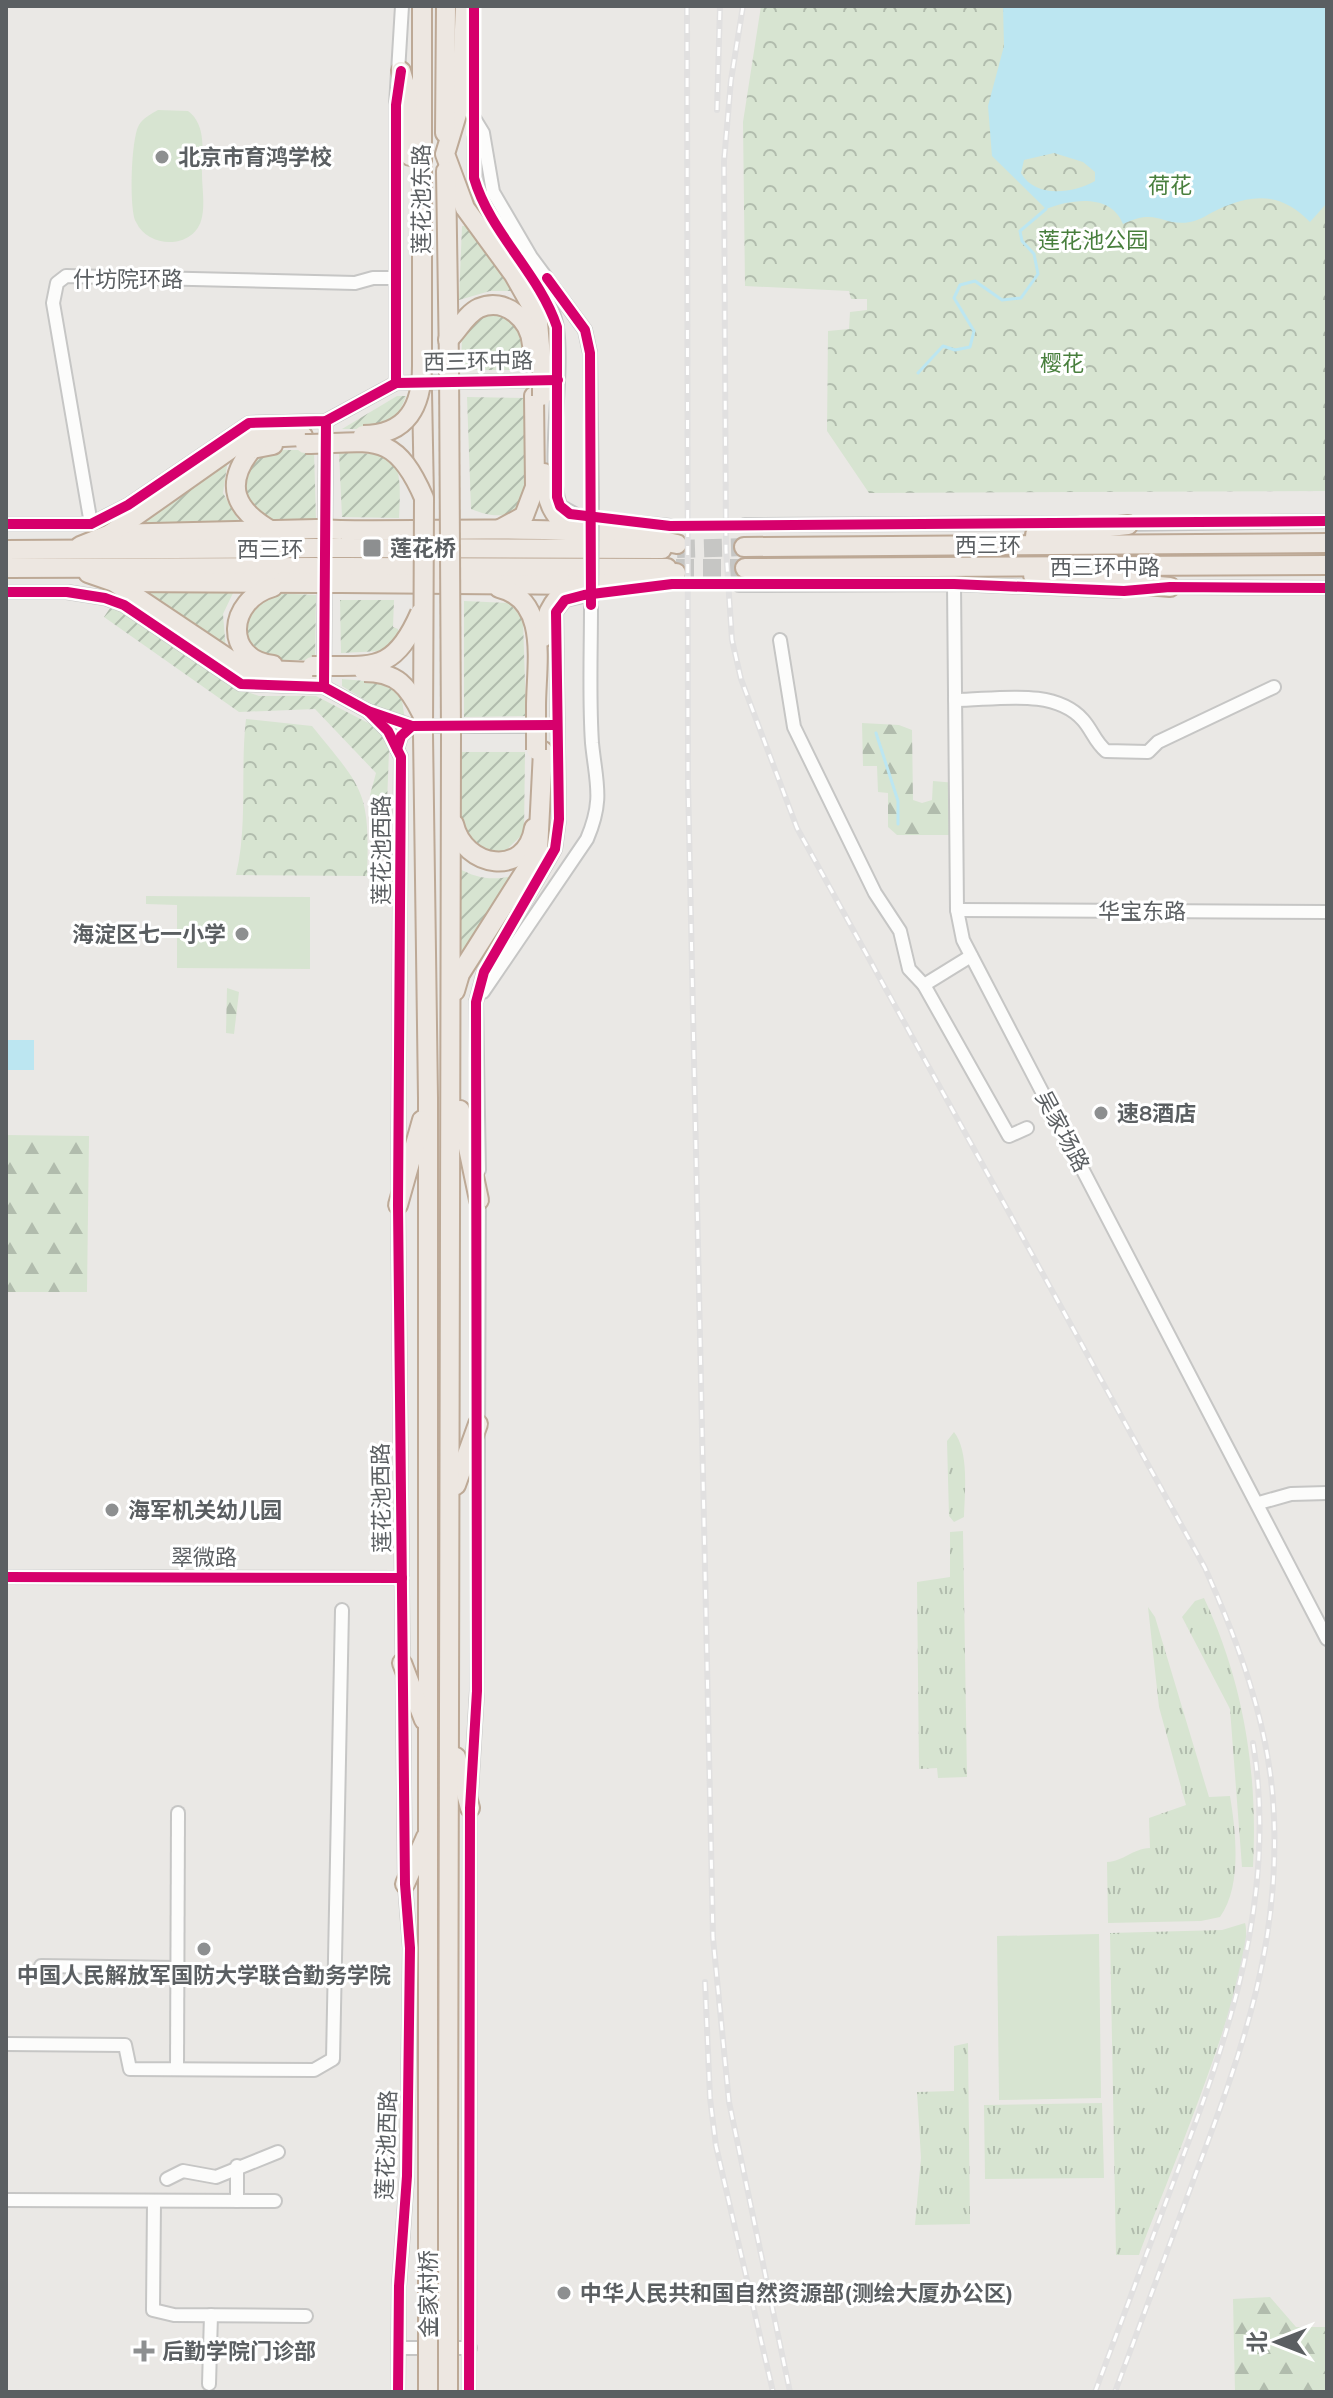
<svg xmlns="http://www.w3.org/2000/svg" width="1333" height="2398" viewBox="0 0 1333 2398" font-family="Mulish,'Noto Sans SC',sans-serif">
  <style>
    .grass { fill: url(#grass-tufts) }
    .forest { fill: url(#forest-firs) }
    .park { fill: url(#park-crowns) }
    .garden { fill: url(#garden-furrows) }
    .pitch { fill: #d7e4d1 }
    .water { fill: #bce6f1; fill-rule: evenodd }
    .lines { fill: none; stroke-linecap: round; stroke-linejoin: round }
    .stream { stroke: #bce6f1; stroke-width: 3 }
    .minor-tunnel { stroke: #c6c6c4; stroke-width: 12; stroke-dasharray: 12 6; stroke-linecap: butt }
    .highway-tunnel { stroke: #c6c6c4; stroke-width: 18; stroke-dasharray: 18 9; stroke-linecap: butt }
    .minor-casing { stroke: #c6c6c5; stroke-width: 16 }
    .highway-casing { stroke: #bda996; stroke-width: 22 }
    .minor { stroke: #fcfcfb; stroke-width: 12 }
    .highway { stroke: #ede7e1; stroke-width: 18 }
    .rail-casing { stroke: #e1e0e0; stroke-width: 6 }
    .rail { stroke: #fff; stroke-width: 3; stroke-dasharray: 9; stroke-linecap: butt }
    .minor-bridge-casing { stroke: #c6c6c5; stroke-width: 16; stroke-linecap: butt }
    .highway-bridge-casing { stroke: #bda996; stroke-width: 22; stroke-linecap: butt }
    .minor-bridge { stroke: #fcfcfb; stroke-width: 12 }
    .highway-bridge { stroke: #ede7e1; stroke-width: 18 }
    .cycleway-casing { stroke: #fff; stroke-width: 15 }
    .cycleway { stroke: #d6006c; stroke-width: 10 }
    .poi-dot { fill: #8d8f90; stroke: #fff; stroke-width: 3 }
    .labels { text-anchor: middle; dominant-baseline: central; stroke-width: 6; stroke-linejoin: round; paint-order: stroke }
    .poi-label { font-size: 22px; font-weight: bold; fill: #5b5f62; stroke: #fff; text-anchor: start }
    .park-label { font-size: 22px; fill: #487f3d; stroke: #fff }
    .street-label { font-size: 22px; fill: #5b5f62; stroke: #fff }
  </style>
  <defs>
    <pattern id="grass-tufts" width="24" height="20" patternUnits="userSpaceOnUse" patternTransform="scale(2)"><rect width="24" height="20" fill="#d7e4d1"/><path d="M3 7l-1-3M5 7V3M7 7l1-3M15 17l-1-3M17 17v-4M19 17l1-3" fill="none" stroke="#b1bcad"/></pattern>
    <pattern id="forest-firs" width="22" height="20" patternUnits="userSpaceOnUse" patternTransform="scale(2)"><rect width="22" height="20" fill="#d7e4d1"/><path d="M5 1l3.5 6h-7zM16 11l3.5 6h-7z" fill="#b1bcad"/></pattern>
    <pattern id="park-crowns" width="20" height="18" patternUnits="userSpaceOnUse" patternTransform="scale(2)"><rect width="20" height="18" fill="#d7e4d1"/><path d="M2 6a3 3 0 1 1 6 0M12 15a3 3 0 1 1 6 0" fill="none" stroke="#b1bcad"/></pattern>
    <pattern id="garden-furrows" width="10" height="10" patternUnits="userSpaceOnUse" patternTransform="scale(2)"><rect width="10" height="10" fill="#d7e4d1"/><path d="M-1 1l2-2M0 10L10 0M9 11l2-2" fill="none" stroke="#b1bcad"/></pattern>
  </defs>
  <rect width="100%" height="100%" fill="#eae8e5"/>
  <g class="grass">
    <path d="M954 1432C969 1451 965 1492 964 1517L954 1522 949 1516 947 1441Z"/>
    <path d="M963 1531 967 1777 938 1778 937 1768 919 1769 917 1582 950 1577V1532Z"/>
    <path d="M1204 1598C1244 1683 1258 1773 1253 1867H1242L1230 1709 1182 1617 1195 1601Z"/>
    <path d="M1148 1607 1155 1617 1209 1797 1230 1796C1236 1832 1242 1887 1220 1917L1201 1921 1108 1923 1107 1862C1124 1861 1132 1849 1150 1848L1149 1818 1186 1805 1159 1707Z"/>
    <path d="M1245 1923C1258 1966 1159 2200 1139 2255H1116L1110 1933 1222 1930Z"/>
    <path d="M968 2043 970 2224 915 2225 921 2158 917 2092 954 2091V2046Z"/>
    <path d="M1102 2103 1104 2178 985 2179 984 2105Z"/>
  </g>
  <g class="forest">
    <path d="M862 723 899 725 912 730 913 800 922 803 932 800 933 781 956 783 957 835H897L888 827V793L878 792 877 766H863Z"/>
    <path d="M227 988 239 992 234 1034 226 1033Z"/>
    <path d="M6 1135 89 1136 87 1292H6Z"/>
    <path d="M1270 2297 1296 2327H1327V2392H1235L1233 2299Z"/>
  </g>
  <g class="park">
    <path d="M761 6H1327V491L869 493 827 431 828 331 849 329 850 312 867 310V299H851L849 291 745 286 743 122Z"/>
    <path d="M246 719 312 726C364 790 370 791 367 876L236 875C248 825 240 770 246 719Z"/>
  </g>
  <g class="garden">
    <path d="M462 226H471L514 286 513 291H490L459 300Z"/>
    <path d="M499 312 517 318 529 351 528 370H461L462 335 485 314Z"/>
    <path d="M397 396H406C393 432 376 429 342 429Z"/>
    <path d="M467 397 528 398C529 444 548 541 471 509Z"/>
    <path d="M263 450H314L316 521H273L249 506 243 490 245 468Z"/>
    <path d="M339 453C400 452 402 459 399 518L342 517Z"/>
    <path d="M228 459 223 493 240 523 136 525Z"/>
    <path d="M137 591H234L223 614 226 651Z"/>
    <path d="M270 593 316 595 315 660H265C246 651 245 632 243 613Z"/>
    <path d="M340 600H394L393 627 398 629V636L382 651 341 653Z"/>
    <path d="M464 601 509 603 523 619 526 716 464 717Z"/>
    <path d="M110 608H118L239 689 259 696H316L376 727 383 736 389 751 384 882V825L370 795 376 773 315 709 239 712 104 617Z"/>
    <path d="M342 679 377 682 401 694 405 720 391 716 342 686Z"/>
    <path d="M461 752H525L524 833 500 856 489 857 459 827Z"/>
    <path d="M458 868C479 880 497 881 519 874L463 958 459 956Z"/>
  </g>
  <g class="pitch">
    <path d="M158 110 188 111C207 125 202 152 202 174 202 187 205 204 202 217 196 249 149 250 136 222 129 209 131 138 139 125 143 118 151 114 158 110Z"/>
    <path d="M146 896 310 897V969L177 968V905L146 904Z"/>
    <path d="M1099 1934 1101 2098 999 2100 997 1936Z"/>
  </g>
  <g class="water">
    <path d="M1003 6H1327V203L1310 222C1282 193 1255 193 1219 209 1210 213 1199 221 1190 222 1162 227 1158 207 1123 224 1111 193 1071 199 1046 209L992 156 988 106 1004 46ZM1054 153 1083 162 1095 172V181C1072 194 1035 198 1021 173L1024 160Z"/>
    <rect x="6" y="1040" width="28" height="30"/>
  </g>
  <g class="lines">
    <g class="stream">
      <path d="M918 373 943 346 955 350 970 347 974 331 954 298 960 285 975 281 1002 300 1021 298 1038 274 1034 254 1022 241 1020 231 1046 209"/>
      <path d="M876 733 898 801V824"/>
    </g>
    <g class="minor-tunnel">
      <path d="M474 6V76"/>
      <path d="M670 526 745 525"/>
      <path d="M672 584 739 585"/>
    </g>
    <g class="highway-tunnel">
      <path d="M677 549 744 547"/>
      <path d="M676 568H745"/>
    </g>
    <g class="minor-casing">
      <g id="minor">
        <path d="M470 66 472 115 483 133 493 192 531 257 585 330 590 353 592 498"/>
        <path d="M474 139V178L478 192C498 228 552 292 557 328 564 379 546 462 560 506L580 517 670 526"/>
        <path d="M396 383V105L402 6"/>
        <path d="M6 524H91L128 505 249 423 326 421 396 383 558 380"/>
        <path d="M91 524 53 303 57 283 66 276 355 283 373 278H396"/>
        <path d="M1122 524 1327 521"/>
        <path d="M745 525 1076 523"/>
        <path d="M954 584 957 910 963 940 1327 1639"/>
        <path d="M739 585 954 584 1120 591"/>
        <path d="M1166 587 1327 588"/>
        <path d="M6 592H67L105 598 124 605 241 684 324 687 368 711 412 726 401 736 397 749"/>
        <path d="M780 640 794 727 875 893 900 931 909 969 924 985 1009 1136 1027 1128"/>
        <path d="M324 687 326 421"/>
        <path d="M955 700C995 700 1054 687 1083 720 1092 730 1095 742 1106 751L1148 752 1158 742 1274 687"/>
        <path d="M368 711 388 731 401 757 398 1205 405 1884 410 1948 407 2176 399 2286 398 2392"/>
        <path d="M415 726H541"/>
        <path d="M957 910 1327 912"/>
        <path d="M924 985 971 956"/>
        <path d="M483 992 587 839C604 799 596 783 592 743 589 698 591 652 591 607"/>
        <path d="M479 1170 476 1002 484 972 555 849 559 819 556 612 565 600 601 592"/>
        <path d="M1259 1503 1291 1494 1327 1493"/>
        <path d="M6 1577 402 1578"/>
        <path d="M41 1966 178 1968"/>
        <path d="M6 2044 125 2045 130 2069 314 2070 333 2059 342 1610"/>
        <path d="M177 2069 178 1813"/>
        <path d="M237 2166V2201"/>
        <path d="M167 2179 183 2171 216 2177 278 2152"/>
        <path d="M6 2200 275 2201"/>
        <path d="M154 2202 153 2310 174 2315 306 2316"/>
        <path d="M399 2348H470"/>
        <path d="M209 2384 211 2315"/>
        <path d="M469 2392 470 1808 477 1691 479 1192"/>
      </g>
    </g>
    <g class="highway-casing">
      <g id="highway">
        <path d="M422 6V366"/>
        <path d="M465 6 461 101 445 154 465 208 514 275 531 305 538 322 542 369"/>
        <path d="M401 71 407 92 410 156"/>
        <path d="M445 133 446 6"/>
        <path d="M446 171 449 364"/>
        <path d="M448 340C458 331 466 314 479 308 505 297 530 319 532 345"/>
        <path d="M422 392 424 498"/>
        <path d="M544 473C546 499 552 522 579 531"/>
        <path d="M500 529 524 516 535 487 534 396"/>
        <path d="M340 530C451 532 567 522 677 544"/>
        <path d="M272 531C235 510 223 485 252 449L273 445"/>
        <path d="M110 534 317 529"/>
        <path d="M1035 535 1128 525"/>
        <path d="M80 546 110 534 245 439 303 436"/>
        <path d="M744 547 1327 543"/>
        <path d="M342 548 662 549"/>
        <path d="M6 550 317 548"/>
        <path d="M342 567 667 568"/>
        <path d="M6 568 319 567"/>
        <path d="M745 568 1327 565"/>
        <path d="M88 573 114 582 244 669 313 672"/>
        <path d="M1033 575 1170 587"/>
        <path d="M114 582 319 583"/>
        <path d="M342 583 584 585 665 578 676 573"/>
        <path d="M499 588C550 600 536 666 536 706"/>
        <path d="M544 637C544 612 556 592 581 585"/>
        <path d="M273 665C223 659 227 600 273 587"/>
        <path d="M423 734 428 1098V2196"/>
        <path d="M454 824C464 868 526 878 534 828"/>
        <path d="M455 991 460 974 538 851 543 751"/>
        <path d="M460 1110 479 1200"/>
        <path d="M398 1205 422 1120"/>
        <path d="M456 1485 478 1424"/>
        <path d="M402 1663 424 1720"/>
        <path d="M456 1757 470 1808"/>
        <path d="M405 1884 426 1837"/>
        <path d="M448 2197 451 736"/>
      </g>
    </g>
    <use href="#minor" class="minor"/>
    <use href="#highway" class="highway"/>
    <g class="rail-casing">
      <g id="rail">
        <path d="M687 6 688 782 713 1938 729 2102 790 2392"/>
        <path d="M743 6 731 80 724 161 726 550 732 640 741 679 797 828 1205 1568C1238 1642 1267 1719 1273 1800 1283 1940 1243 2048 1195 2176 1168 2248 1142 2320 1115 2392"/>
        <path d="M717 110 720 6"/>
        <path d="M705 1982 710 2098 716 2146 773 2392"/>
        <path d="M1095 2392C1122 2320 1149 2247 1176 2175 1229 2035 1278 1895 1253 1743"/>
      </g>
    </g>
    <use href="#rail" class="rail"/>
    <g class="minor-bridge-casing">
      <path id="minor-bridge" d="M591 607 592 498"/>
    </g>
    <g class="highway-bridge-casing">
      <g id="highway-bridge">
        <path d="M449 364 451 736"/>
        <path d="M542 369V396"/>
        <path d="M363 435C408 435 422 405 422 366"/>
        <path d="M305 444C372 443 394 429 424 498L423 734"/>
        <path d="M317 529 340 530"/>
        <path d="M317 548H342"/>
        <path d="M319 567H342"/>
        <path d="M319 583H342"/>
        <path d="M312 666C372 665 393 675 420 613"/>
        <path d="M364 672C397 672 408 686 422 714"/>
        <path d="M536 706V750"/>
        <path d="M428 2196V2392"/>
        <path d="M448 2197V2392"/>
      </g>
    </g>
    <use href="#minor-bridge" class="minor-bridge"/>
    <use href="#highway-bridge" class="highway-bridge"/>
    <g class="cycleway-casing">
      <g id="cycleway">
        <path d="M474 6V178C490 233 539 273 557 327V497L560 506 570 514 670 526 1327 521"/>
        <path d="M547 278 585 330 590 353 591 605"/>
        <path d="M396 383V105L401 71"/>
        <path d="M6 524H91L128 505 249 423 326 421 396 383 558 380"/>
        <path d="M6 592H67L105 598 124 605 241 684 324 687 368 711 412 726 401 736 397 749"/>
        <path d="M324 687 326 421"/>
        <path d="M368 711 388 731 401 757 398 1205 405 1884 410 1948 407 2176 399 2286 398 2392"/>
        <path d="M412 726 556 725"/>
        <path d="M6 1577 402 1578"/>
        <path d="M469 2392 470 1808 477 1691 476 1002 484 972 555 849 559 819 556 612 565 600 584 595 672 584H954L1124 591 1170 587 1327 588"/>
      </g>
    </g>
    <use href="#cycleway" class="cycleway"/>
  </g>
  <g class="poi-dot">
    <circle cx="162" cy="157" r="8"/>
    <rect x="362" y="538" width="20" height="20" rx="4"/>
    <circle cx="242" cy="934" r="8"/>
    <circle cx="1101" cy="1113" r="8"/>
    <circle cx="112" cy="1510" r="8"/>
    <circle cx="204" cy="1949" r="8"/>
    <circle cx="564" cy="2293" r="8"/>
    <path d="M140 2339h8v8h8v8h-8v8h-8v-8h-8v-8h8z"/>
  </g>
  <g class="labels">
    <g class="poi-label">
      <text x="178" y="157">北京市育鸿学校</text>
      <text x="390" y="548">莲花桥</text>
      <text x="226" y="934" text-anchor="end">海淀区七一小学</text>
      <text x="1117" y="1113">速8酒店</text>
      <text x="128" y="1510">海军机关幼儿园</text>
      <text x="204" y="1975" text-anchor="middle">中国人民解放军国防大学联合勤务学院</text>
      <text x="580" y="2293">中华人民共和国自然资源部(测绘大厦办公区)</text>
      <text x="162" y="2351">后勤学院门诊部</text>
    </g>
    <g class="park-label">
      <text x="1170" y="185">荷花</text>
      <text x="1093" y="240">莲花池公园</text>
      <text x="1062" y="363">樱花</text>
    </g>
    <g class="street-label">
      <text transform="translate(421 199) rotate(-90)">莲花池东路</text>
      <text x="128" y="279">什坊院环路</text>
      <text transform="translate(478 361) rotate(-1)">西三环中路</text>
      <text x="988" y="545">西三环</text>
      <text x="270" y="549">西三环</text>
      <text x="1105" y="567">西三环中路</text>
      <text transform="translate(381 850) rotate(-90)">莲花池西路</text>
      <text x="1142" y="911">华宝东路</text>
      <text transform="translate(1063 1131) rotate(62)">吴家场路</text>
      <text transform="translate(381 1498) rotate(-91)">莲花池西路</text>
      <text x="204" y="1557">翠微路</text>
      <text transform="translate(386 2145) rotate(-88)">莲花池西路</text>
      <text transform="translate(428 2294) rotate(-90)">金家村桥</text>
    </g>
  </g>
  <rect width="1333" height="2398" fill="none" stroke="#5b5f62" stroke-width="16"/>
  <g transform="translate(1277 2342) rotate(270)" stroke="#ffffff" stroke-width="6" paint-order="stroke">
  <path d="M0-6L14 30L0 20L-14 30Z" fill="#5b5f62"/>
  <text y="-12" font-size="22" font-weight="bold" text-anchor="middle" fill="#5b5f62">北</text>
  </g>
</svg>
